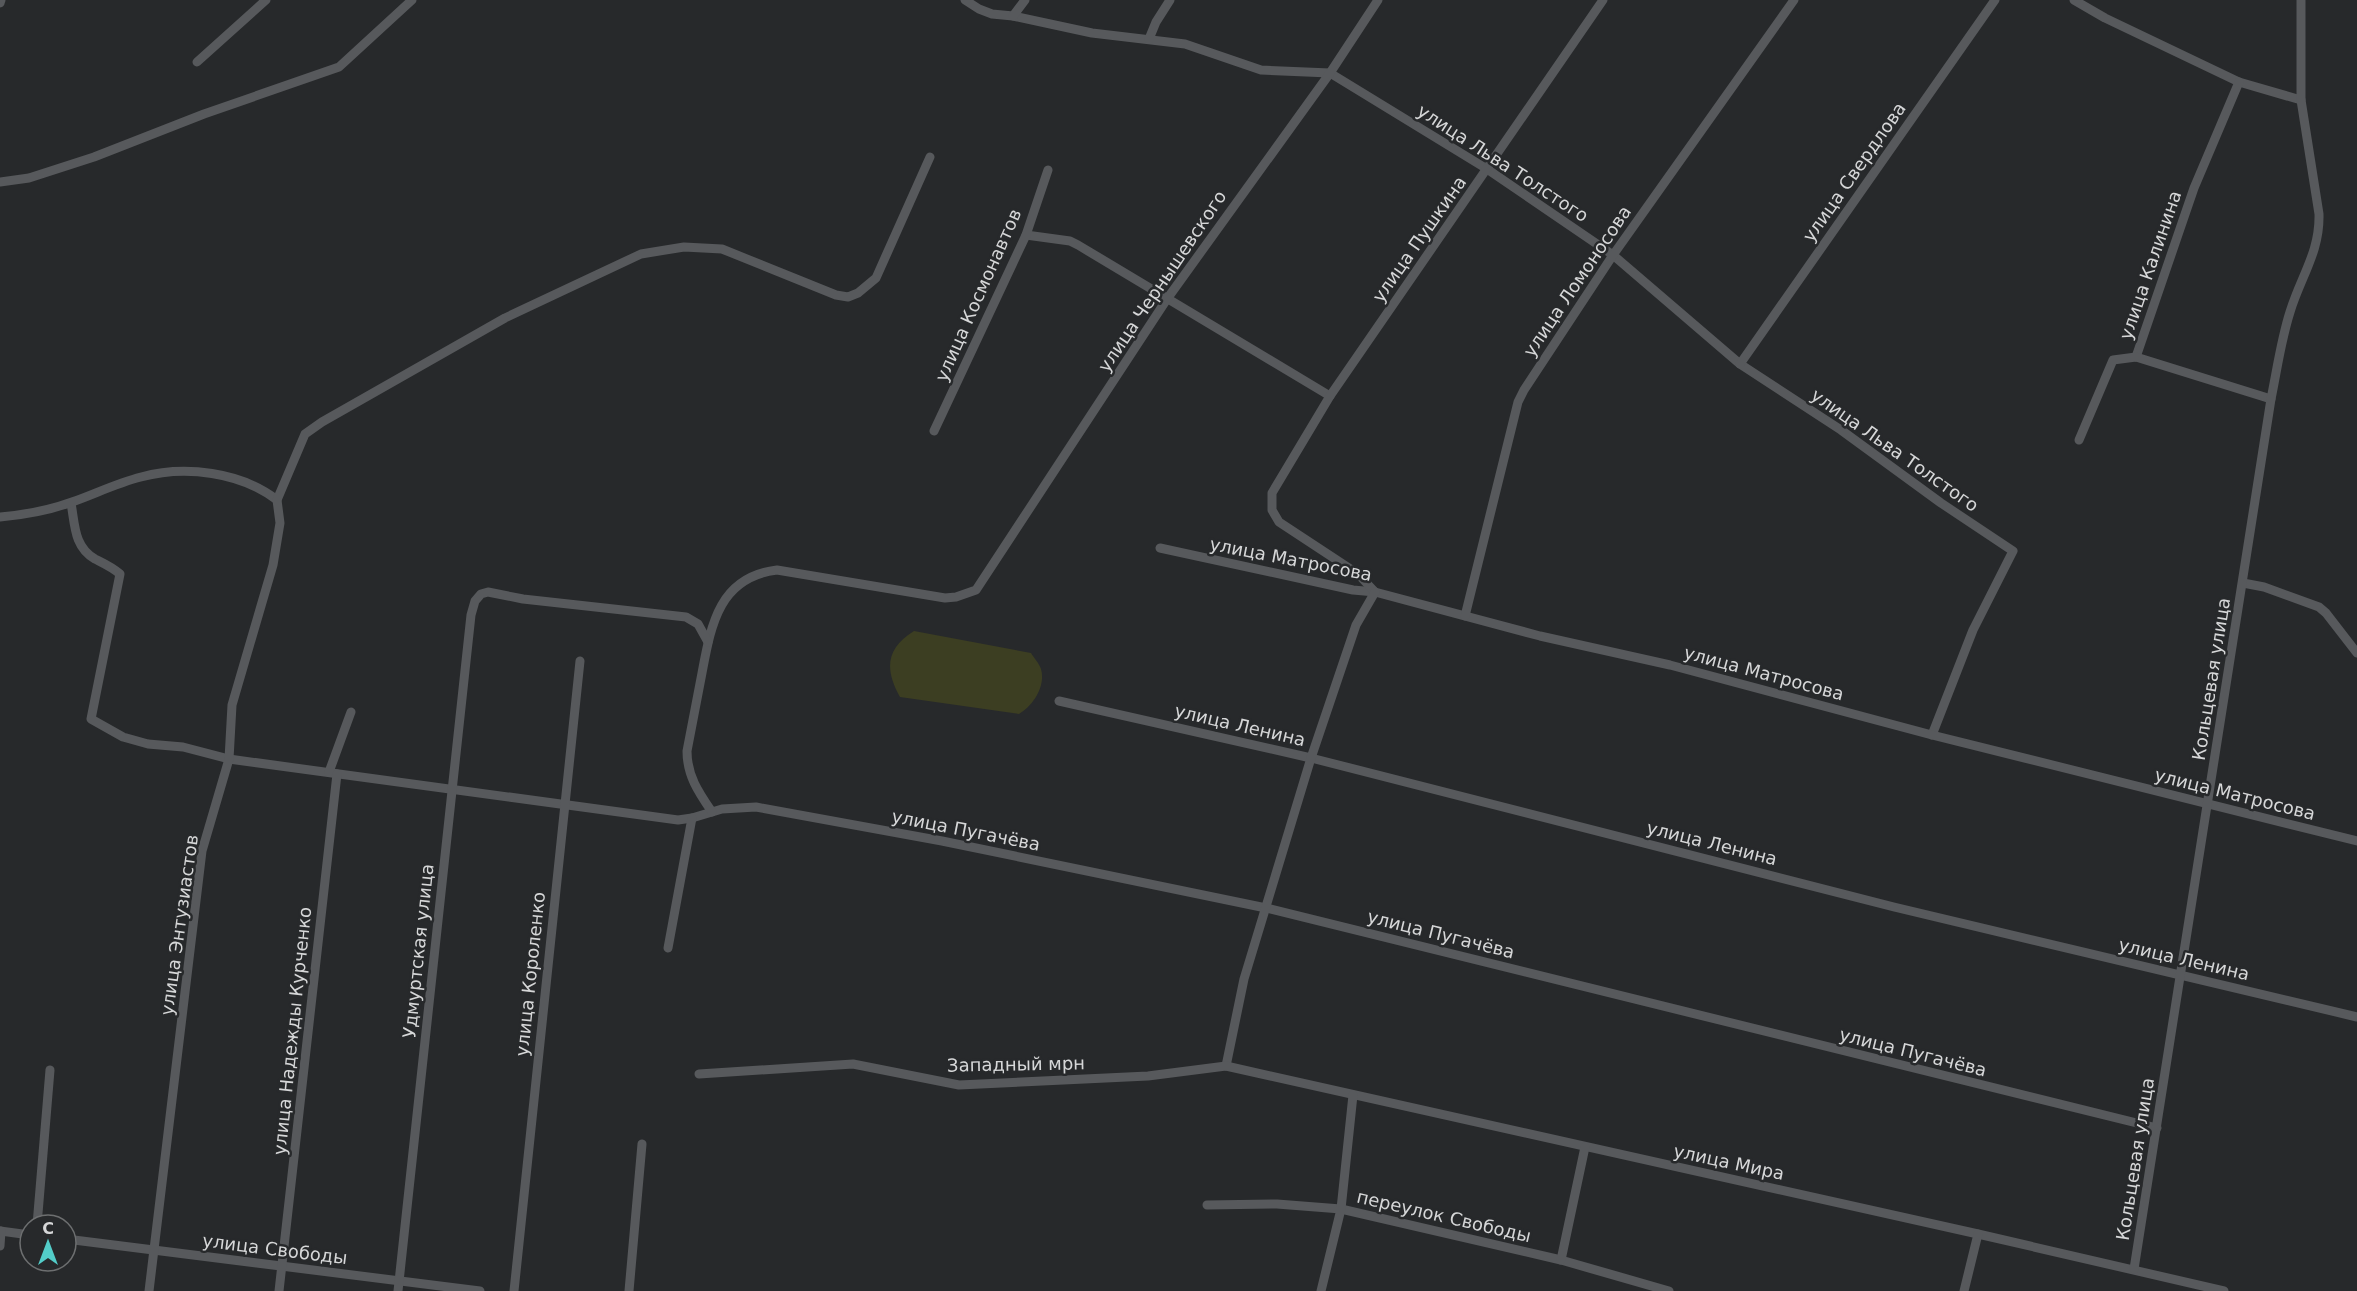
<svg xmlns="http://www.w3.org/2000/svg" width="2357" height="1291" viewBox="0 0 2357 1291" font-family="'DejaVu Sans',sans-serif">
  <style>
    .pitch { fill: #3c3e22 }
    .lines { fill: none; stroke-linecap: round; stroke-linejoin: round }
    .minor { stroke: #57595c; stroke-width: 9 }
    .labels { text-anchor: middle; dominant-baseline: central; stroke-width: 5; stroke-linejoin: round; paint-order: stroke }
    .street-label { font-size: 18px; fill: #d6d7d8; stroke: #27292b }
  </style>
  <rect width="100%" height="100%" fill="#27292b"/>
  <path class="pitch" d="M914 631 1031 653C1034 658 1039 663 1041 669 1046 686 1033 706 1019 714L900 697C885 670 885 649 914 631Z"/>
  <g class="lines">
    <g class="minor">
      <path d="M965 0 979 9 992 14 1013 16 1092 33 1185 44 1261 70 1330 73 1487 169 1613 255 1740 364 1841 430 1941 503 2013 551 1973 630 1932 735"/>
      <path d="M2074 0 2105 18 2239 82 2301 100"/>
      <path d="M0 3 1 0"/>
      <path d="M1013 16 1025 0"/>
      <path d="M1149 39 1156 22 1170 0"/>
      <path d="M197 62 266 0"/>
      <path d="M0 182 29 178 94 157 204 114 339 67 412 0"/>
      <path d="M1026 235 1070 241 1078 245 1330 396"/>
      <path d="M2136 357 2194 188 2239 82"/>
      <path d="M1740 364 1995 0"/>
      <path d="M934 431 1026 235 1048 170"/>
      <path d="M2079 440 2113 360 2136 357 2271 399"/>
      <path d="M71 503C75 525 74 547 95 559 105 564 112 567 120 574L91 719 123 737 148 744 183 747 229 759 678 820 692 818 722 809 756 807 942 841 1266 908 2157 1128"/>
      <path d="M0 517C23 515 50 510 72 502 95 494 117 483 141 477 185 465 241 472 277 500"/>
      <path d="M1160 548 1353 590 1375 592 1540 636 1670 665 1932 735 2357 841"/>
      <path d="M2243 583 2264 587 2319 607 2326 613 2357 653"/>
      <path d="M1375 592 1358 574 1279 522 1272 510V493L1330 396 1603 0"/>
      <path d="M1465 616 1518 402 1524 390 1613 255 1794 0"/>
      <path d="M1059 701 1311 758 1894 907 2357 1017"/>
      <path d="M329 772 351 712"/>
      <path d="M712 812C699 793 687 776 687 751 692 725 697 699 702 673 711 625 719 577 777 570L945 598 956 597 976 590 1167 299 1330 73 1378 0"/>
      <path d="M668 948 692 818"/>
      <path d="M1226 1066 1244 979 1311 758 1356 625 1375 592"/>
      <path d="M699 1074 853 1064 959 1085 1148 1076 1226 1066 1978 1234 2224 1291"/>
      <path d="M1207 1205 1277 1204 1341 1209 1561 1260 1669 1291"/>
      <path d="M37 1225 50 1070"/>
      <path d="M0 1231 30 1235"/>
      <path d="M66 1239 480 1291"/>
      <path d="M0 1246 1 1231"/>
      <path d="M1561 1260 1585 1147"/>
      <path d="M2134 1269 2271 399C2277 370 2281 340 2290 312 2301 276 2320 252 2319 214L2301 100V0"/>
      <path d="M149 1291 202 851 229 759 232 705 273 565 280 523 277 500 305 434 322 422 505 318 641 254 684 247 722 249 836 295 848 297 858 293 876 278 930 157"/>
      <path d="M279 1291 337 774"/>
      <path d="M398 1291 471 615 475 601 481 594 488 592 523 599 686 617 698 624 708 642"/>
      <path d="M514 1291 580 661"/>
      <path d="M629 1291 642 1144"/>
      <path d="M1321 1291 1341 1209 1353 1095"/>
      <path d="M1964 1291 1978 1234"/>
    </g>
  </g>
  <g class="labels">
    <g class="street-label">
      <text transform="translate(1503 163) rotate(33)">улица Льва Толстого</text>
      <text transform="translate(1854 172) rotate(-55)">улица Свердлова</text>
      <text transform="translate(1419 239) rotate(-55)">улица Пушкина</text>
      <text transform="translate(2150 265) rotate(-71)">улица Калинина</text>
      <text transform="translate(1162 281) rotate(-56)">улица Чернышевского</text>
      <text transform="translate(1577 281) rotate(-56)">улица Ломоносова</text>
      <text transform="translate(978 295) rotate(-66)">улица Космонавтов</text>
      <text transform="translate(1895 450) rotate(35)">улица Льва Толстого</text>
      <text transform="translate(1291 559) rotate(11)">улица Матросова</text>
      <text transform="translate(1764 673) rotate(15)">улица Матросова</text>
      <text transform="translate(2211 679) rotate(-81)">Кольцевая улица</text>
      <text transform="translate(1240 725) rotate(13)">улица Ленина</text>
      <text transform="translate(2235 794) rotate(14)">улица Матросова</text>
      <text transform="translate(966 830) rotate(11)">улица Пугачёва</text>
      <text transform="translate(1712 843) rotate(14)">улица Ленина</text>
      <text transform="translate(179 925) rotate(-82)">улица Энтузиастов</text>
      <text transform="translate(1441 934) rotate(14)">улица Пугачёва</text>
      <text transform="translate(418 951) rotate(-84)">Удмуртская улица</text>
      <text transform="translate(2184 959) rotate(13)">улица Ленина</text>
      <text transform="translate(530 974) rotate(-84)">улица Короленко</text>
      <text transform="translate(292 1031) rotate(-84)">улица Надежды Курченко</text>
      <text transform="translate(1913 1052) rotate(14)">улица Пугачёва</text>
      <text transform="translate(1016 1064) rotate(-1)">Западный мрн</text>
      <text transform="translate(2135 1159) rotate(-81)">Кольцевая улица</text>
      <text transform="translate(1729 1162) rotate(12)">улица Мира</text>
      <text transform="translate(1444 1216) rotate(13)">переулок Свободы</text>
      <text transform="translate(275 1249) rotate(7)">улица Свободы</text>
    </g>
  </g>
  <g transform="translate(48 1243)"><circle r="28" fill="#27292b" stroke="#6d6f70" stroke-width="1.5"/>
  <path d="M0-4.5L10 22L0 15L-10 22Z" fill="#53cdc9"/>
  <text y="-9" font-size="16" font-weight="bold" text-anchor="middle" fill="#d6d7d8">С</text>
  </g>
</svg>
